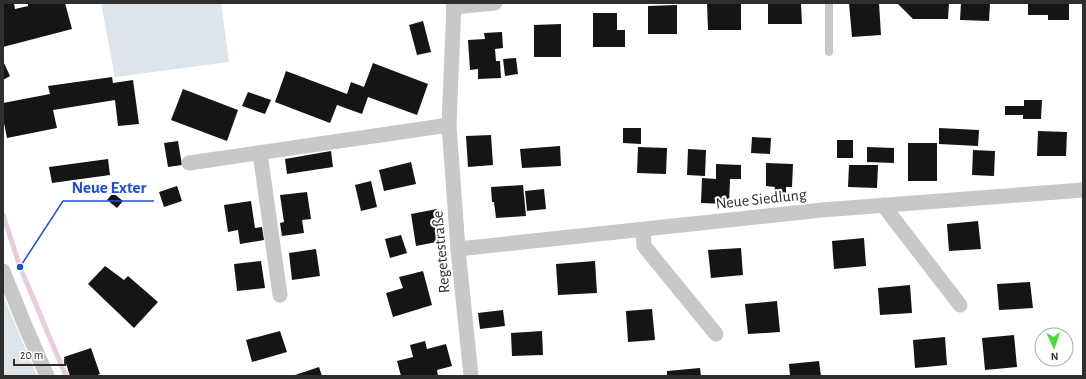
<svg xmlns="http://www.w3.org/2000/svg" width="1086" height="379" viewBox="0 0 1086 379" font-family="'Alegreya Sans',sans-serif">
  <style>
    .green { fill: #dde5eb }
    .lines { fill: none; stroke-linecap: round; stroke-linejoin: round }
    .stream { stroke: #e9cbde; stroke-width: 5 }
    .building { fill: #151515 }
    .lane { stroke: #c8c8c8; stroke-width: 8 }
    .street { stroke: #c8c8c8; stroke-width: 15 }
    .labels { text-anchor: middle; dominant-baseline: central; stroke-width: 4; stroke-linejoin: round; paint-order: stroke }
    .street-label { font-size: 16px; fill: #2e2e2e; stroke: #fff }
    .leader { fill: none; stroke: #1d4ed8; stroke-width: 1.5 }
    .callout-dot { fill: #1d4ed8; stroke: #fff; stroke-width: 1.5 }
    .callout-label { font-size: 17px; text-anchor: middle; font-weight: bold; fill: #1d4ed8; stroke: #fff; stroke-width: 4; stroke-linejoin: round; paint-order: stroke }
  </style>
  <rect width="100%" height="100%" fill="#fff"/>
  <g class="green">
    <path d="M101 3H221L229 62 115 77Z"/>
    <path d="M3 295 37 376H3Z"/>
  </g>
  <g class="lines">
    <path class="stream" d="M3 215 20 267 66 376"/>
  </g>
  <g class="building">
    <path d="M5 3H14L15 9 28 6V3H65L72 29 3 47V4Z"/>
    <path d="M707 3H741V30H708Z"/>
    <path d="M768 3H801L802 24H768Z"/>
    <path d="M849 3H879L881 35 852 37Z"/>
    <path d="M900 3H949L948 19H913L898 4Z"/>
    <path d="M961 3H990L989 21 960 20Z"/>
    <path d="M1028 3H1069V20H1048V15H1028Z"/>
    <path d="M677 5V34H648V6Z"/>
    <path d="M593 13H617V30H625V47H593Z"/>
    <path d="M423 21 431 52 417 55 409 25Z"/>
    <path d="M561 24V57H534V25Z"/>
    <path d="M502 32 503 48 495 49 496 61H500L501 78 478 79V69L470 70 468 40 485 39 484 33Z"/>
    <path d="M516 58 518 74 505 76 503 59Z"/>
    <path d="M3 61 10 76 3 80Z"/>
    <path d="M373 63 428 84 417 115 368 97 362 114 337 105 330 123 275 102 286 71 347 94 351 82 364 87Z"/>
    <path d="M112 77 113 83 133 80 139 124 118 126 115 100 53 110 57 128 7 138 3 118V103L50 94 48 86Z"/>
    <path d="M183 89 238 110 227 141 171 120Z"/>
    <path d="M248 92 271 100 265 114 242 106Z"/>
    <path d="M1024 100H1042L1041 119H1023V115H1005V106H1024Z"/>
    <path d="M623 128H641V144L623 143Z"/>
    <path d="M939 128 979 130 978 146 939 144Z"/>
    <path d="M1038 131 1067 132 1066 156H1037Z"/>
    <path d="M491 135 493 165 468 167 466 136Z"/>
    <path d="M752 137 771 138 770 154 751 153Z"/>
    <rect x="837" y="140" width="16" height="18"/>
    <path d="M178 141 182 165 168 167 164 143Z"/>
    <rect x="908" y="143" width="29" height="38"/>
    <path d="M560 146 561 166 522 168 520 149Z"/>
    <path d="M638 147 667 148 666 174 637 173Z"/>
    <path d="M867 147 894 148V163L867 162Z"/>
    <path d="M688 149 706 150 705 176 687 175Z"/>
    <path d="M973 150 995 151 994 176 972 175Z"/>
    <path d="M331 151 333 167 287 174 285 159Z"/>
    <path d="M108 159 110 175 52 183 49 167Z"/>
    <path d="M411 162 416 184 384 191 379 170Z"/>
    <path d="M766 163 793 164 792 187H786V195L774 194 775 187 766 186Z"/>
    <path d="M716 164 741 165V179H730L729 204 701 203 702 178 716 179Z"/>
    <path d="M849 165H878L877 188 848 187Z"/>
    <path d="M371 181 377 207 361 211 355 185Z"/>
    <path d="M523 185 526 216 496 218 494 202H492L491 187Z"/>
    <path d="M177 186 182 201 164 207 159 192Z"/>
    <path d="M544 189 546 209 527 211 525 191Z"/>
    <path d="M307 192 311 219 302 220 304 233 282 236 280 223 284 222 280 195Z"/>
    <path d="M113 193 123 201 117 208 107 200Z"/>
    <path d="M251 201 255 228 262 227 264 240 240 244 238 230 228 232 224 205Z"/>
    <path d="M437 209 442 241 416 246 411 214Z"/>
    <path d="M978 221 981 249 949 251 947 224Z"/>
    <path d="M401 235 407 253 390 258 385 239Z"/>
    <path d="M864 238 866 266 834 269 832 241Z"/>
    <path d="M741 248 743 275 711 278 708 250Z"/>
    <path d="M316 249 320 276 292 280 289 253Z"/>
    <path d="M261 261 265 288 237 291 234 264Z"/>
    <path d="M595 261 597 293 558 295 556 264Z"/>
    <path d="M105 266 124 280 128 276 158 302 134 328 88 284Z"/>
    <path d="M423 271 432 305 393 317 386 293 403 288 399 277Z"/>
    <path d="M1030 282 1033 308 999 310 997 284Z"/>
    <path d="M910 285 912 313 880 315 878 288Z"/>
    <path d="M777 301 780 332 748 334 745 304Z"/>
    <path d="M652 309 655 340 628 342 626 311Z"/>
    <path d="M503 310 505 326 480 329 478 313Z"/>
    <path d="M280 331 287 352 252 362 246 340Z"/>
    <path d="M542 331 543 355 512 356 511 333Z"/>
    <path d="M1014 335 1017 367 985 370 982 338Z"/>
    <path d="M945 337 947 365 915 368 913 340Z"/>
    <path d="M425 341 427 349 446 344 452 366 437 370 438 376H401L397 361 413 357 410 345Z"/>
    <path d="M91 348 100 374 95 376H70L64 357Z"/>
    <path d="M819 361 821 376H790L789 364Z"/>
    <path d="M319 367 322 376H292Z"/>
    <path d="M700 368 701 376H667V371Z"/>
  </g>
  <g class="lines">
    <path class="lane" d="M829 3V52"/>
    <g class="street">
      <path d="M454 3 449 125 458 249 471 376"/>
      <path d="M453 7 495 3"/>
      <path d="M260 153 280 295"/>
      <path d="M189 163 449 125"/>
      <path d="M883 205 960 305"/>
      <path d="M643 230 644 246 716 334"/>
      <path d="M458 249 822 210 1083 190"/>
      <path d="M3 271 26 328 47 376"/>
    </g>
  </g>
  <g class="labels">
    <g class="street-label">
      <text transform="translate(761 199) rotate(-6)">Neue Siedlung</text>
      <text transform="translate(441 252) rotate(-95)">Regetestraße</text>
    </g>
  </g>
  <path class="leader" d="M20 267L63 201H154"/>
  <circle class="callout-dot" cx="20" cy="267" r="4"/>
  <g class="callout-label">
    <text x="109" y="193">Neue Exter</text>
  </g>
  <rect width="1086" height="379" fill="none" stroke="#2e2e2e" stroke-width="8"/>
  <g transform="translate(1054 347) rotate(177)"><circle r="19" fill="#ffffff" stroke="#ababab"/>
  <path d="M0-3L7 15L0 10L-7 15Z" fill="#4cda3c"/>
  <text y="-6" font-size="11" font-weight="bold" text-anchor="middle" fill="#2e2e2e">N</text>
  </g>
  <path d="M14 359v6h51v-6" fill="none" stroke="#2e2e2e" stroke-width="2"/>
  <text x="20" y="359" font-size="12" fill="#2e2e2e" stroke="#ffffff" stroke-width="3" paint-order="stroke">20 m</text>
</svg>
